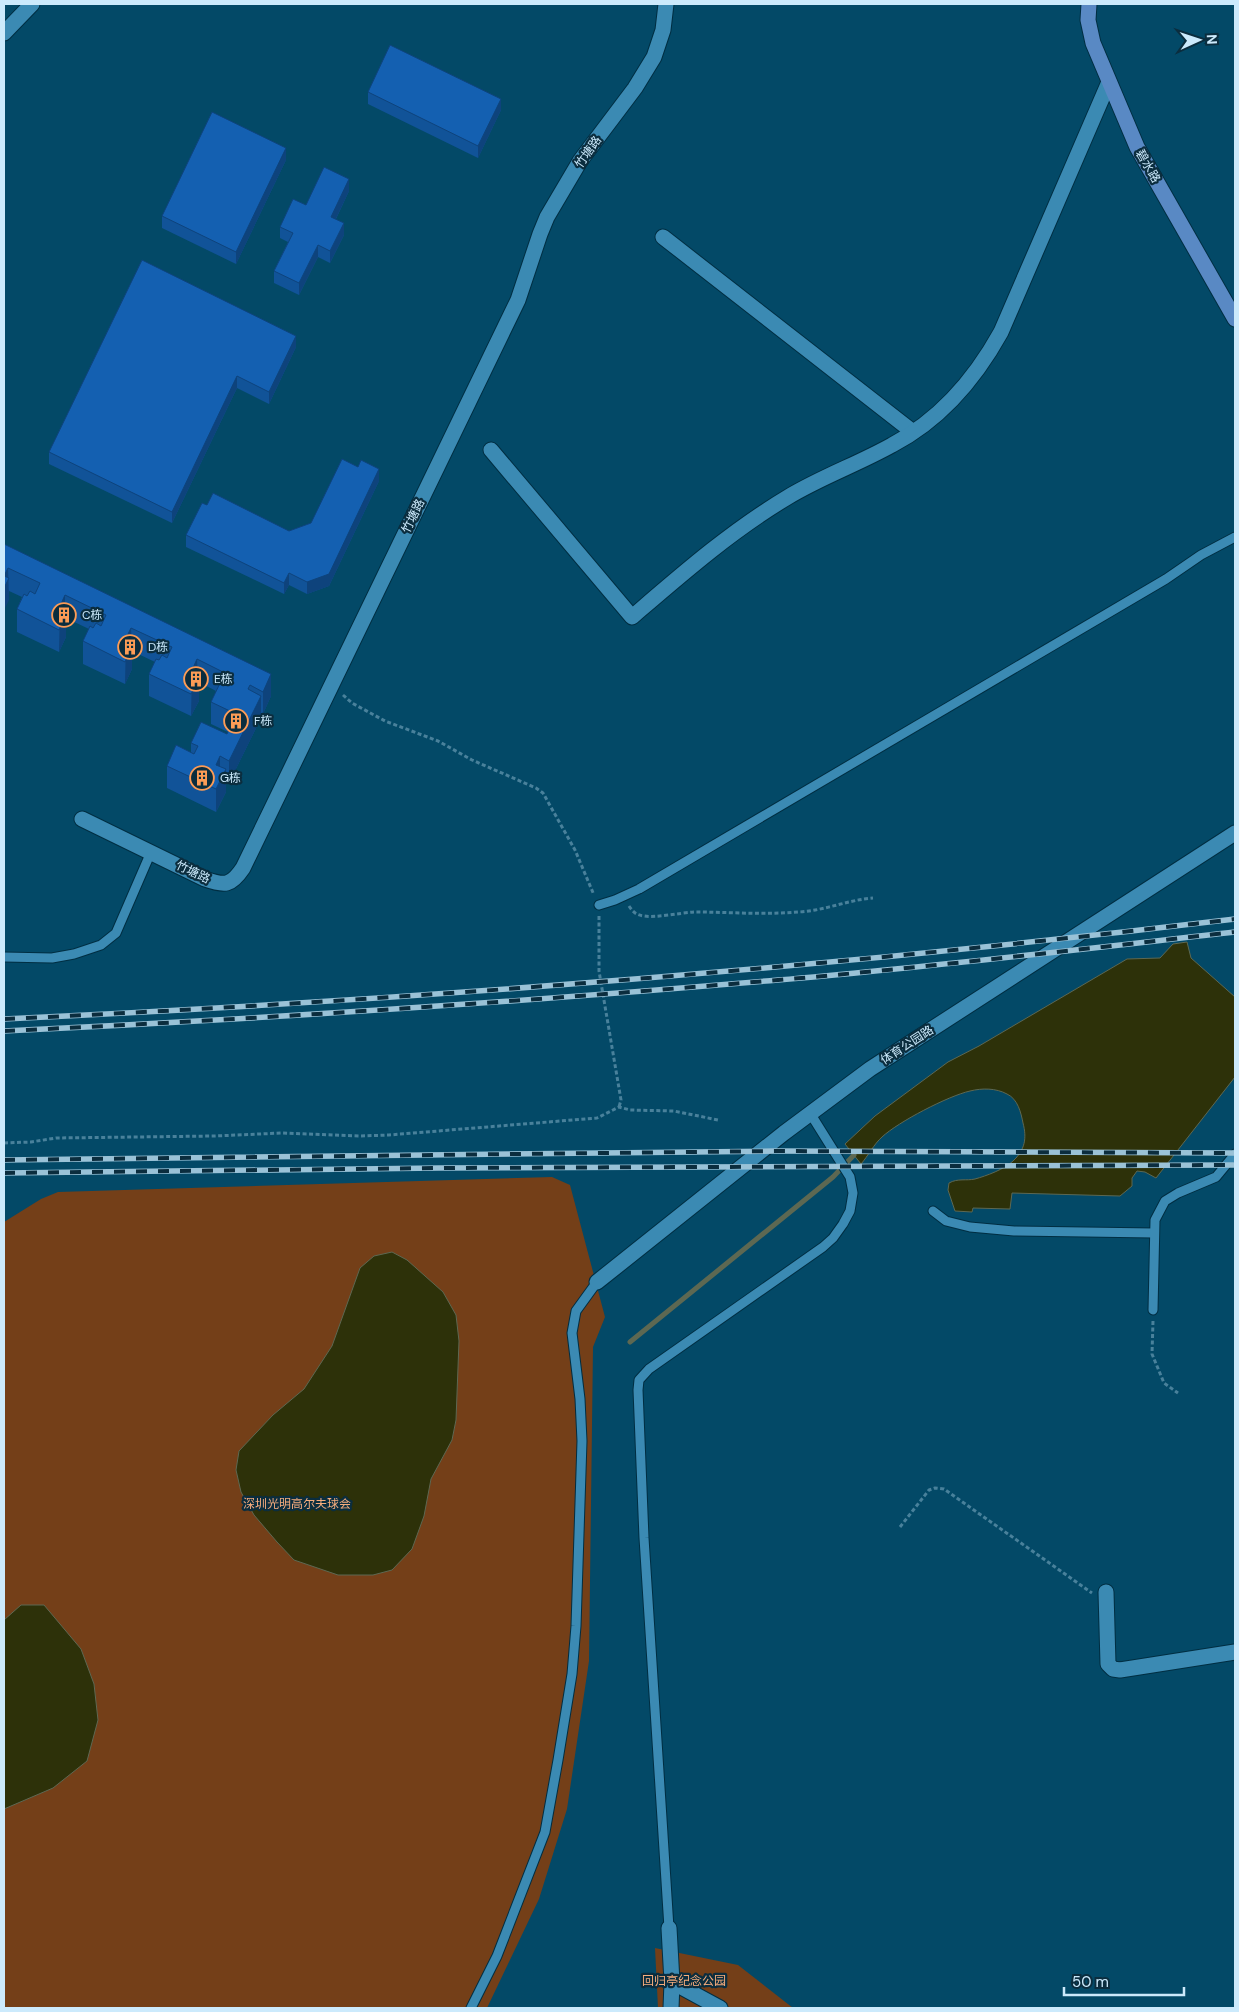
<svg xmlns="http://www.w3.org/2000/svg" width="1239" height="2012" viewBox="0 0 1239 2012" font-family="'DM Sans','Noto Sans SC',sans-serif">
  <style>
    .green { fill: #743f18 }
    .water { fill: #2d3109; stroke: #5d6852 }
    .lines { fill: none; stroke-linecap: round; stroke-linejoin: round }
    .stream { stroke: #5d6852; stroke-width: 5 }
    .lane-casing { stroke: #002e42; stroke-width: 11 }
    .street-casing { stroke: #002e42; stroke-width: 17 }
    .secondary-casing { stroke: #002e42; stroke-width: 17 }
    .path { stroke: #49819b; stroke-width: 3; stroke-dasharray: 4 2.5; stroke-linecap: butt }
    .lane { stroke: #3b8ab3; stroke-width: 9 }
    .street { stroke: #3b8ab3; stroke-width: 15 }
    .secondary { stroke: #5989c4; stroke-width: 15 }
    .rail-casing { stroke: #9ac2d7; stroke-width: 5.5 }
    .rail { stroke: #0b2d3e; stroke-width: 4; stroke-dasharray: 11; stroke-linecap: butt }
    .wall { fill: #115398 }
    .shaded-wall { fill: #0e437c }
    .building { fill: #1460b1; stroke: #0e437c }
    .labels { text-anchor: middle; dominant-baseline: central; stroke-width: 4.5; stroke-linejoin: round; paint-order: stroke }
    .street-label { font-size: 12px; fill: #cceafc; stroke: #0b2d3e }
    .poi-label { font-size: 12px; fill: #cceafc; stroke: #0b2d3e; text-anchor: start }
    .park-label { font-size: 12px; fill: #f6ad7d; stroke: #0b2d3e }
  </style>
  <rect width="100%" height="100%" fill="#034967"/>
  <g class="green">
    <path d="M552 1177 570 1185 605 1317 593 1347 589 1661 567 1809 539 1899 487 2008H4V1222L41 1199 58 1192Z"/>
    <path d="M655 1948 738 1965 793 2008H658Z"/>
  </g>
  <g class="water">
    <path d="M1187 942 1191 958 1235 997V1077L1156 1178 1145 1172 1137 1171 1132 1178V1186L1120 1196 1012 1193 1010 1209 973 1208 972 1212 955 1211 948 1190 949 1183C958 1178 966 1181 975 1179 986 1176 1005 1169 1013 1161 1025 1150 1027 1138 1023 1123 1021 1113 1018 1099 1007 1094 996 1088 982 1088 970 1091 948 1096 898 1122 882 1137 874 1144 868 1156 861 1164L845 1144 875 1116 948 1062 979 1046 1127 959 1160 958 1173 944Z"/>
    <path d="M392 1252 407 1260 443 1292 456 1315 459 1341 456 1420 452 1440 431 1479 424 1516 412 1549 392 1570 373 1575H338L294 1560 277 1542 254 1515 241 1492 236 1470 239 1451 273 1415 304 1389 332 1346 360 1268 374 1256Z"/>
    <path d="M21 1605H44L81 1649 94 1684 98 1720 87 1761 53 1788 4 1809V1620Z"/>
  </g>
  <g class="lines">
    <path class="stream" d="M630 1342 833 1177 854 1155"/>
    <g class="lane-casing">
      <g id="lane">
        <path d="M599 905 615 900 639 889 1166 579 1201 555 1235 537"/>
        <path d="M4 957 52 958 74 954 101 945 116 933 151 852"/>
        <path d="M933 1211 946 1221 970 1227 1014 1231 1154 1233"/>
        <path d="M1153 1310 1155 1220 1165 1201 1178 1193 1216 1177 1235 1154"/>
        <path d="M669 1928 644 1538 638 1390 639 1380 649 1369 823 1247 833 1238 843 1224 850 1211 853 1193 850 1177 810 1113"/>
        <path d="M471 2008 497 1956 545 1832 558 1760 572 1674 576 1626 582 1441 580 1399 572 1333 576 1311 597 1282"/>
      </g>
    </g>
    <g class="street-casing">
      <g id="street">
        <path d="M4 33 32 4"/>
        <path d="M663 237 913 432"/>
        <path d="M491 450 632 617C682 574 731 531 788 497 821 477 858 464 892 445 940 420 975 379 1001 332L1109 82"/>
        <path d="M82 819 205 879C225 886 231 886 243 868L518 300 540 234 547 217 580 161 635 88 654 57 663 30 666 4"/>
        <path d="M597 1282 784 1133 870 1069 1235 833"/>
        <path d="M1106 1592 1108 1664 1113 1669 1120 1670 1235 1652"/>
        <path d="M669 1928 672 1982 671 2008"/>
        <path d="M672 1982 720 2008"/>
      </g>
    </g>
    <g class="secondary-casing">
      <path id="secondary" d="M1089 4 1088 20 1093 43 1137 147 1235 319"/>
    </g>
    <g class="path">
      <path d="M343 695 352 703 385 721 438 741 472 760 536 788 543 793 575 850 594 895"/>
      <path d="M629 906C633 912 636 915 644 916 656 918 679 913 694 912 728 912 763 915 798 912 824 911 847 900 873 898"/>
      <path d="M599 916V971L621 1100 619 1107"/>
      <path d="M4 1143 31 1142 56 1138 215 1136 282 1133 360 1136 389 1135 597 1118 619 1107 630 1110 674 1111 718 1120"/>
      <path d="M1153 1321 1152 1354 1164 1383 1178 1393"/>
      <path d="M900 1527 929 1490 935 1488 944 1489 1092 1593"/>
    </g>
    <use href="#lane" class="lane"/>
    <use href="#street" class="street"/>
    <use href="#secondary" class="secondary"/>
    <g class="rail-casing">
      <g id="rail">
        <path d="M4 1019C415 1000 826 968 1235 919"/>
        <path d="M4 1031C262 1019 520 1002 778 980 931 967 1083 949 1235 932"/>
        <path d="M4 1160 776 1151 1235 1153"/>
        <path d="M4 1173 439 1168 1235 1165"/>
      </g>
    </g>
    <use href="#rail" class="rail"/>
  </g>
  <g class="wall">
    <path d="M368 92 501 110 478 158 368 104Z"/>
    <path d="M286 160 236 264 162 228V216Z"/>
    <path d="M349 191 336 219 344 235 330 263 318 257 299 295 274 283V271L288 242 280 238V227L306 205Z"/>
    <path d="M296 347 269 404 237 388 172 523 49 464V452Z"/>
    <path d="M379 481 329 586 307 594 289 585 284 594 186 547V535L207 505 289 531 311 523Z"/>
    <path d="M4 544 271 696 263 714 261 713V718L229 783 226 781V792L216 812 167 788V766L191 753V743L227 734 228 732 211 724V702L216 691 199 682V701L191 716 149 696V674L155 662 132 651V669L125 684 83 664V641L89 629 66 618V637L59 652 17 632V609L22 597 9 591V600Z"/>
  </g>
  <g class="shaded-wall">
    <path d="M501 99V110L478 158V146Z"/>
    <path d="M286 148V160L236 264V252Z"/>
    <path d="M349 179V191L331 229V217Z"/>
    <path d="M344 223V235L330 263V251Z"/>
    <path d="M318 245V257L299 295V283Z"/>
    <path d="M296 336V347L269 404V392Z"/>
    <path d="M237 376V388L172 523V512Z"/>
    <path d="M379 469V481L329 586 307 594V582Z"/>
    <path d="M8 568 9 600 4 610V576Z"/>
    <path d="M289 573V585L284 594V583Z"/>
    <path d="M65 595V617L66 615V637L59 652 60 606Z"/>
    <path d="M131 628 132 649V647V669L125 684 126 638Z"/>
    <path d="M197 659 198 681 199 679V701L191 716 192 670Z"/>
    <path d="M271 674V696L263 714V692Z"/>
    <path d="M261 696V718L229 783V761Z"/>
    <path d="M220 756V779L216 765Z"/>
    <path d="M226 769V792L216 812V789Z"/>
  </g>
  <g class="building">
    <path d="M390 45 501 99 478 146 368 92Z"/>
    <path d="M212 112 286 148 236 252 162 216Z"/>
    <path d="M324 167 349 179 331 217 344 223 330 251 318 245 299 283 274 271 293 233 280 227 293 199 306 205Z"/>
    <path d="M142 260 296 336 269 392 237 376 172 512 49 452Z"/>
    <path d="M342 459 358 467 361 460 379 469 329 574 307 582 289 573 284 583 186 535 202 503 207 505 213 493 289 531 311 523Z"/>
    <path d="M4 544 271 674 263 692 250 685 248 689 261 696 229 761 220 756 216 765 226 769 216 789 167 766 176 745 194 754 198 746 191 743 201 722 227 734 232 723 228 721 232 712 211 702 221 681 225 683 229 675 197 659 192 670 198 672 195 677 199 679 191 694 149 674 156 659 159 660 162 655 167 658 172 647 131 628 126 638 132 640 129 645 132 647 125 662 83 641 90 626 93 628 96 623 101 626 106 615 65 595 60 606 65 608 63 613 66 615 59 630 17 609 24 594 27 596 30 591 35 594 40 583 8 568 4 576 9 578 4 588Z"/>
  </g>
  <defs>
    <g id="building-ring" transform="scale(1.25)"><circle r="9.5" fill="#0b2d3e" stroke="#fd9c56" stroke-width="1.5"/><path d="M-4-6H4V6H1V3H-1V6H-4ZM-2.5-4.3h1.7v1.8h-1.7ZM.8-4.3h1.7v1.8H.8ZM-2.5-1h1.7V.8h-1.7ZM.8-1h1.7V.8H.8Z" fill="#fd9c56"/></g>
  </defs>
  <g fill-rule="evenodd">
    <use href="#building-ring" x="64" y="615"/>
    <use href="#building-ring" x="130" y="647"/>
    <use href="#building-ring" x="196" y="679"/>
    <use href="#building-ring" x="236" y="721"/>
    <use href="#building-ring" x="202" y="778"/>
  </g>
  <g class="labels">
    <g class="street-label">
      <text transform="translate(588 152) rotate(-55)">竹塘路</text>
      <text transform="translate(1148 166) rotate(60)">碧水路</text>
      <text transform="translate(413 516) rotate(-64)">竹塘路</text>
      <text transform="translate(193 872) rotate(25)">竹塘路</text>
      <text transform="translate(907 1045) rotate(-33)">体育公园路</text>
    </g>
    <g class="poi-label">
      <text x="82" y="615">C栋</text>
      <text x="148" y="647">D栋</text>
      <text x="214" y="679">E栋</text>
      <text x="254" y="721">F栋</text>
      <text x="220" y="778">G栋</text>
    </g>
    <g class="park-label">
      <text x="297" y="1504">深圳光明高尔夫球会</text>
      <text x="684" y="1981">回归亭纪念公园</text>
    </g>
  </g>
  <rect width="1239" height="2012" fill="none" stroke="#cceafc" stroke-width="10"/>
  <g transform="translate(1199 40) rotate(87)" stroke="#0b2d3e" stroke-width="4" paint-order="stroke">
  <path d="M0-4L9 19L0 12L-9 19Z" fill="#cceafc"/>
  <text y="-8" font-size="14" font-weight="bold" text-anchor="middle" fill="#cceafc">N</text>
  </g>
  <path d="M1064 1987v8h120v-8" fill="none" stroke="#cceafc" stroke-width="2.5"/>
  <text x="1072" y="1987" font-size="15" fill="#cceafc" stroke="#0b2d3e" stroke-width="4" paint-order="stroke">50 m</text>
</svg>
